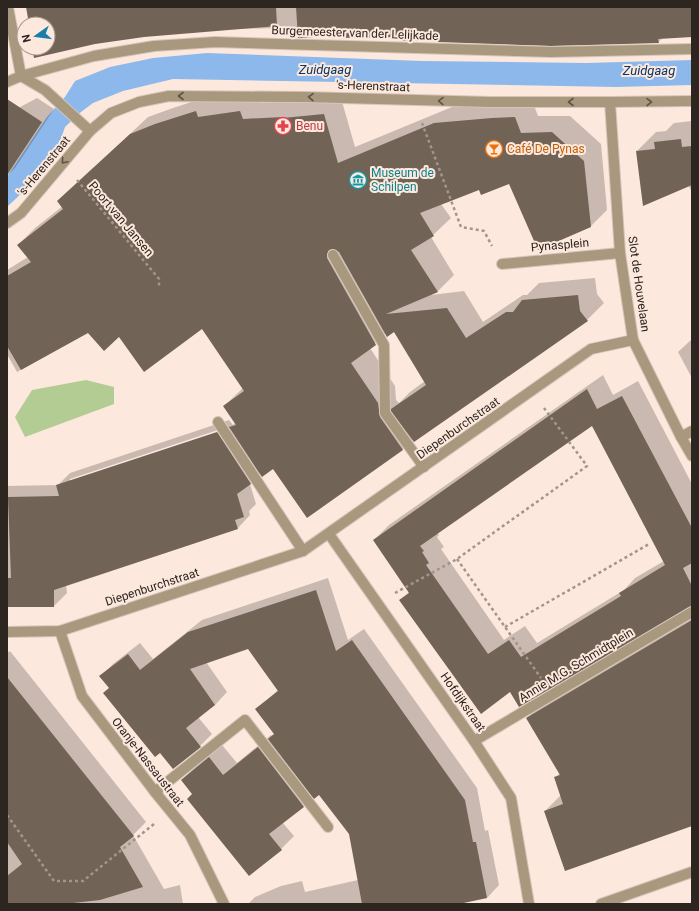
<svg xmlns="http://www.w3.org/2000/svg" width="699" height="911" viewBox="0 0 699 911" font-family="Roboto,sans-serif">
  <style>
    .green { fill: #b2cc94 }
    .water { fill: #8db8ec }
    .shadow { fill: #0003; fill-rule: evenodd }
    .building { fill: #716356; fill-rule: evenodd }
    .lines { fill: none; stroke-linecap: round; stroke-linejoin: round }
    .minor-casing { stroke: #d7c5ba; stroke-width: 12 }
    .path { stroke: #a4958c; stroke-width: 2.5; stroke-dasharray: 3 3; stroke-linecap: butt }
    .minor { stroke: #a7987e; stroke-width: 10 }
    .oneway { stroke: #5d5346 }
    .labels { text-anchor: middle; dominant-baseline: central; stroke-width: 4; stroke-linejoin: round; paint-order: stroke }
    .street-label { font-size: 12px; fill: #2c2520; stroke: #fce8dc }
    .health-label { font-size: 12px; fill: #be3a42; stroke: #fce8dc; text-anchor: start }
    .food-label { font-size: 12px; fill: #c56008; stroke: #fce8dc; text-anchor: start }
    .culture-label { font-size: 12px; fill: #0d838f; stroke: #fce8dc; text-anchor: start }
    .water-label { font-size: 13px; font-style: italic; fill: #0a3767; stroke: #fce8dc }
  </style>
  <rect width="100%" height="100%" fill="#fce8dc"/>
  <path class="green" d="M86 380 114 387V404L25 437 15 417 32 390Z"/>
  <path class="water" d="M207 53 422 61 586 63 692 60V85L616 87 173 79 123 91 93 103 81 112 65 127 59 144 26 189 7 207V177L47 117 65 97 75 81 110 67 153 58Z"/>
  <g class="shadow">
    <path d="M27 7H692V36L663 38 658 42 439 39 403 36 333 35 298 28 221 29 144 36 95 43 34 57 33 48H48V24H30Z"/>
    <path d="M213 95H257L260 103 341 98 355 147 452 107 532 100 538 116H570L601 144 607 210 590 227 509 183 479 188 441 204 451 218 431 237 454 275 437 292 431 295 464 291 483 322 523 295H527L539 283 595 278 597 294 604 303 587 320 413 439 403 449 307 516 273 468 261 473 250 484 256 504 249 511 250 515 238 528 66 585 67 593 54 606H7V486L58 485 70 473 229 420 233 425 235 423 224 406 243 388 202 328 119 335 88 331 17 372 8 356H7V270L28 257 18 245 35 228 63 206 59 201 148 117 173 108ZM394 331 425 381 410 392 399 403 396 400 395 386 370 348 386 333ZM221 429 222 431 70 481V479Z"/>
    <path d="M37 98 54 109 15 168 7 176V114Z"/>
    <path d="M692 121V192L688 185 637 151 656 132 666 131 674 123Z"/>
    <path d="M692 339V378L678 352Z"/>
    <path d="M603 375 613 395 638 381 692 484V605L510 691 401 600 410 591 374 540 389 525ZM592 424 664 561 635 578 624 590 537 643 525 626 504 640 441 549 444 547 437 537 439 535 437 533Z"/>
    <path d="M328 578 348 640 364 629 477 788 485 831 488 830 499 885 487 898 454 904H248L255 897 281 886 302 881 305 892 358 880 350 834 320 793 313 796 303 806 282 822 294 836 281 849 193 794 182 780 195 767 222 745 237 763 271 735 272 736 275 734 257 709 278 690 248 648 206 662 227 692 215 705 198 717 212 734 200 746 173 768 101 676 113 664 140 643 153 659 202 620Z"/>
    <path d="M692 614V825L545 811 561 795 555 778 560 773 527 718 542 703Z"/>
    <path d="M10 651 146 822 133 835 164 889 180 885 183 904H7V653Z"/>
  </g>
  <g class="building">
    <path d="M26 7H276L277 26 144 37 95 44 34 58 32 48H48V24H29Z"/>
    <path d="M296 7H692V37L658 39 659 43 551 46 438 42V40L403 41 402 37 333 38 332 36 298 38Z"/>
    <path d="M7 99 42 122 7 175Z"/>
    <path d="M196 111 198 117 240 111 243 119 283 117V118L324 114 338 163 434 123 492 118 515 117 521 133 552 132 584 161 591 227 538 250 509 184 481 195 479 190 420 213 434 236 411 250 438 292 386 314 447 308 466 338 506 312H513L522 300 578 295 580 311 588 321 414 442 391 411V409L426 385 394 332 387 337 339 252 333 249 329 250 327 255V258L376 345 351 363 378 403 380 417 403 450 307 518 273 469 262 477 229 427 236 425 223 406 244 391 202 329 144 372 119 337 104 351 88 333 21 370 7 346V276L31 262 17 245 63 209 57 201 130 134 155 124Z"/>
    <path d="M681 139 682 147 692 146V185L643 206 636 151 655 149 654 142Z"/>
    <path d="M587 389 597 409 622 396 692 528V563L683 568 692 586V606L519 707 510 692 481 714 399 600 409 593 373 540ZM592 426 665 565 619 593 621 596 521 657 509 640 488 654 426 565 429 563 422 552 424 551 420 546Z"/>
    <path d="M217 432 251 484 237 494 244 517 235 520 238 529 54 590V607H7V578H11L8 497 59 496 56 485Z"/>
    <path d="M316 590 336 651 352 640 465 800 473 842H476L487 898 459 904H362L349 834 319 795 314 799 268 739 274 734 255 709 278 691 248 649 190 669 215 705 186 728 201 747 173 769 160 753 155 757 103 693 109 688 99 676 128 654 140 670 188 632Z"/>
    <path d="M692 620V826L565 871 544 811 563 804 554 777 560 775 526 718Z"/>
    <path d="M7 677 134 836 120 847 143 887 100 900 64 904H7V876L22 864 7 842Z"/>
    <path d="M258 747 304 807 269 834 282 850 249 876 187 799 192 794 181 780 209 757 223 775Z"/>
  </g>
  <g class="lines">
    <g class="minor-casing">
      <g id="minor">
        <path d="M8 7 21 76 45 90 90 131"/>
        <path d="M7 82 21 76 94 56 154 46 215 42 551 52 692 49"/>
        <path d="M610 102 620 253 633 340 681 437 692 456"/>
        <path d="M7 223 21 213 90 131 111 113 139 102 169 96 305 97 491 102H610L692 101"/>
        <path d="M333 255 384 345 385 413 424 467"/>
        <path d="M502 264 620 253"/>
        <path d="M218 422 303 551"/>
        <path d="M681 437 692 431"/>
        <path d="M329 534 474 741 511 798 529 904"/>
        <path d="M60 631 82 696 155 792 190 835 224 904"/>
        <path d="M7 632 60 631 303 551 591 349 633 340"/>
        <path d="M474 741 692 612"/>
        <path d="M155 792 245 720 328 827"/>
        <path d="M601 904 692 872"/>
      </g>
    </g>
    <g class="path">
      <path d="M422 123 461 227 484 231 492 246"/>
      <path d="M77 180 159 279V288"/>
      <path d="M457 559 541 678"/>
      <path d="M395 593 457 559 587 466 544 408"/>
      <path d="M505 627 649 544"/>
      <path d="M7 815 54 881H83L154 824"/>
    </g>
    <use href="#minor" class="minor"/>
  </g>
  <defs><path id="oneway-chevron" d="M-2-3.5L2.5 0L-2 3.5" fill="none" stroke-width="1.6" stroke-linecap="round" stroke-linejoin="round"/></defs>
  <g class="oneway">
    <use href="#oneway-chevron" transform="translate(181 96) rotate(-180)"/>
    <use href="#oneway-chevron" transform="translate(311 97) rotate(-178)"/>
    <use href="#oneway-chevron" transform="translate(441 101) rotate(-179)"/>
    <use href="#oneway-chevron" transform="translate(571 102) rotate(-180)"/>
    <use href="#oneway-chevron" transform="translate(649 102) rotate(-1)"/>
    <use href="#oneway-chevron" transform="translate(64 161) rotate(130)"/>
  </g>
  <defs>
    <g id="pharmacy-ring" transform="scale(0.9)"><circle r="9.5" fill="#fce8dc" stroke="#e0444e" stroke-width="1.5"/><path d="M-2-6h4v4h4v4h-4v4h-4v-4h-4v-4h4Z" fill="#e0444e"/></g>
    <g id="bar-ring" transform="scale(0.9)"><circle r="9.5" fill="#fce8dc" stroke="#e8710a" stroke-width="1.5"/><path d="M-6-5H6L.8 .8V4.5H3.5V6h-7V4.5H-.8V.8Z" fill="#e8710a"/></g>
    <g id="museum-ring" transform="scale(0.9)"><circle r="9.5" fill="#fce8dc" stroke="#0f9aa8" stroke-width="1.5"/><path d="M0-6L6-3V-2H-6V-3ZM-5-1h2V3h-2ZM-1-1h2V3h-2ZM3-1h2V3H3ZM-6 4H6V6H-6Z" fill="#0f9aa8"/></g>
  </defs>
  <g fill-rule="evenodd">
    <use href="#pharmacy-ring" x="283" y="126"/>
    <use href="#bar-ring" x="494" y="149"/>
    <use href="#museum-ring" x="358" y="180"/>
  </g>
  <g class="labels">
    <g class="street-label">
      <text transform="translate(355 33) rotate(2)">Burgemeester van der Lelijkade</text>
      <text transform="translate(373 86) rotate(2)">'s-Herenstraat</text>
      <text transform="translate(44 166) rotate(-50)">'s-Herenstraat</text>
      <text transform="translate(121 219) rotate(50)">Poort van Jansen</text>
      <text transform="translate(560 245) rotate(-5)">Pynasplein</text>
      <text transform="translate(639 284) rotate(82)">Slot de Houvelaan</text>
      <text transform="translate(458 428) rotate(-35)">Diepenburchstraat</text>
      <text transform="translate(152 587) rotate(-18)">Diepenburchstraat</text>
      <text transform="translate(576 665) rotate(-31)">Annie M.G. Schmidtplein</text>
      <text transform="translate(463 702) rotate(55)">Hofdijkstraat</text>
      <text transform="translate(148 762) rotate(52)">Oranje-Nassaustraat</text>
    </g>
    <g class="health-label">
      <text x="296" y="126">Benu</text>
    </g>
    <g class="food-label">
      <text x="507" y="149">Café De Pynas</text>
    </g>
    <g class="culture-label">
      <text x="371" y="173">Museum de<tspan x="371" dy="14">Schilpen</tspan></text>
    </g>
    <g class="water-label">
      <text x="325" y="69">Zuidgaag</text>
      <text x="649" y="70">Zuidgaag</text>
    </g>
  </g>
  <rect width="699" height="911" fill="none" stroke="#2c2520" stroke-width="16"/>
  <g transform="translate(36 36) rotate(256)"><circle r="19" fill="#fce8dc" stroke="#a99a91"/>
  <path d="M0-3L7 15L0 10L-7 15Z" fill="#197faa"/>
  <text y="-6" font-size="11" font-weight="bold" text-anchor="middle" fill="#2c2520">N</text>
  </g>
</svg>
